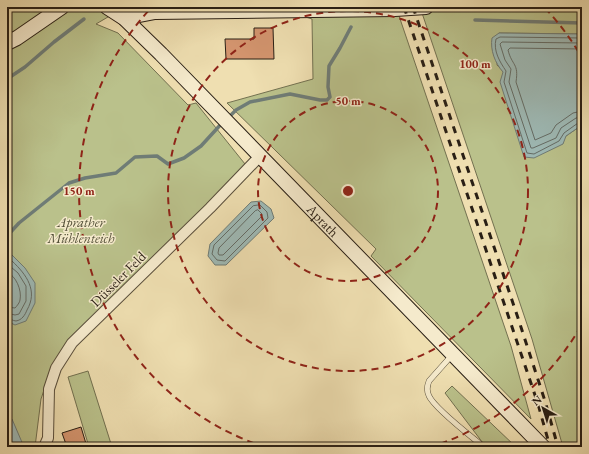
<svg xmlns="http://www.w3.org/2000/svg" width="589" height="454" viewBox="0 0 589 454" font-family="'EB Garamond',serif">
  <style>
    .green { fill: #bac18b; stroke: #727050 }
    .water { fill: #9ebab6; stroke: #6f7c76 }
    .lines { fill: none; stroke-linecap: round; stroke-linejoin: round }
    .shore { stroke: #646c66; stroke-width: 1 }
    .stream { stroke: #6f7c76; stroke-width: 3.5 }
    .building { fill: #d4956f; stroke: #291f15 }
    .lane-casing { stroke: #5a4f3c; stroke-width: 6 }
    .street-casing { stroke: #5a4f3c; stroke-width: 12 }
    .secondary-casing { stroke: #291f15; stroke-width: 16 }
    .lane { stroke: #f5eacc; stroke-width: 5 }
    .street { stroke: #f5eacc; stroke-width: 10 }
    .secondary { stroke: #f5eacc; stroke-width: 14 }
    .rail { stroke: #291f15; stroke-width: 3; stroke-dasharray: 7 7; stroke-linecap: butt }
    .ring { fill: none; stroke: #8f2418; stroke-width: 2; stroke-dasharray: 7 5 }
    .labels { text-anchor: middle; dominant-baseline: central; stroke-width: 3; stroke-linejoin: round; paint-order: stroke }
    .street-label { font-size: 14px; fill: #291f15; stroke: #f5eacc }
    .park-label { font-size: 14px; font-style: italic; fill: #545038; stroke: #f5eacc }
    .centre { fill: #8f2418; stroke: #f5eacc; stroke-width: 2 }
    .ring-label { font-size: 12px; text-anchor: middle; font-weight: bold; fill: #8f2418; stroke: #f5eacc; stroke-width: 3; stroke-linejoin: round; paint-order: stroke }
  </style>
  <rect width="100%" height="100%" fill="#efdfb1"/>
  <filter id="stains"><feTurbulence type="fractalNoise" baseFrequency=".005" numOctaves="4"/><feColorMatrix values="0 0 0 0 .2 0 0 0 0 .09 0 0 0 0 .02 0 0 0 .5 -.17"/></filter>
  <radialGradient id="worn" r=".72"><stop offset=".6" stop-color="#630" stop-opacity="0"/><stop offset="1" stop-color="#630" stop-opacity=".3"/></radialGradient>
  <g class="green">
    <path d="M10 7H125L96 24 118 33 188 105 196 103 245 164 51 369 41 399 35 447H7V9Z"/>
    <path d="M273 7H396L511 346 531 419 371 256 376 249 227 103 313 79 312 19Z"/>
    <path d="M420 7H582V34L499 33 497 65 566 136 582 125V447H563L532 339Z"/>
    <path d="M88 371 112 447H89L68 377Z"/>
    <path d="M452 386 516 447H486L445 393Z"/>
  </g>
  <g class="water">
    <path d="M499 33 582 34V125L566 136 563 144 534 158 524 157 500 82 503 72C495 63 490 50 492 38Z"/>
    <path d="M261 201 271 209 274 218 226 265H215L208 256 210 244 251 202Z"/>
    <path d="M12 255 25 268 35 283V303L26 321 15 325 7 321V258Z"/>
    <path d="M7 414 12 419 24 447H7Z"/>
  </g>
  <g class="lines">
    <g class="shore">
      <path d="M582 38 500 37 496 39C493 51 500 62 506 71L504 82 527 153 534 154 559 141 564 133 578 123 582 122"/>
      <path d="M582 43 502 42 500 44 505 60 511 69 509 82 531 148H533L556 138 561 128 576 118 582 117"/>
      <path d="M582 49 510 48 508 50C512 66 519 63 516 82L535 140 551 133 556 125 573 113 582 111"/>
      <path d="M260 205 267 212 268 218 225 261 217 260 212 254 214 245 253 206Z"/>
      <path d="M258 210 262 214V216L223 255H219L218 253 219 248 255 211Z"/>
      <path d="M7 261H12C27 275 38 291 27 310 25 315 22 320 16 321 13 321 10 318 7 318"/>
      <path d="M7 266 11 267 18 273 26 286V301L19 314 15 315 7 313"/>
      <path d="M7 272C16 276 22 290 20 300 20 302 17 306 15 308L7 307"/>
    </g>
    <g class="stream">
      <path d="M475 20 582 23"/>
      <path d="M7 79 25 67 54 42 84 19"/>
      <path d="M228 118 236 110 250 102 290 94 320 100H327L330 97 328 87 329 66 340 48 351 27"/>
      <path d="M7 236 19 223 69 183 85 178 116 173 135 157 157 156 168 164 184 158 201 146 223 122"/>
    </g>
  </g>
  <g class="building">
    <path d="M254 28H273L274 59H226L225 39H254Z"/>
    <path d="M81 427 87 447H67L62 433Z"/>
  </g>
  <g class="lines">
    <g class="lane-casing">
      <path id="lane" d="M453 354 429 381C427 386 427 392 429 396 435 409 472 437 484 447"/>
    </g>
    <g class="street-casing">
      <path id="street" d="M44 447 48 438 49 389 56 368 72 343 210 208 260 156"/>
    </g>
    <g class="secondary-casing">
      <g id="secondary">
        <path id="s1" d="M107 7 124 18 161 54 543 447"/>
        <path d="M124 18 155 12 395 9 426 7"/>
        <path d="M7 43 17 38 62 7"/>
      </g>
    </g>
    <use href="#lane" class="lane"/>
    <use href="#street" class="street"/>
    <use href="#secondary" class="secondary"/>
    <g class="rail">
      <path d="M404 7 538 404 550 447"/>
      <path d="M413 7 518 318 545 401 558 447"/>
    </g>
  </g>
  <g class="ring">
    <circle cx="348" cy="191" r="90"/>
    <circle cx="348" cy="191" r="180"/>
    <path d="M581 326A269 269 0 0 1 431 447M265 447A269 269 0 0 1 151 8M545 8A269 269 0 0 1 581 56"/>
  </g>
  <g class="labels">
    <g class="street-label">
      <text stroke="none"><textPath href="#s1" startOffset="304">Aprath</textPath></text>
      <text transform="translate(118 279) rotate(-45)">Düsseler Feld</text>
    </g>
    <g class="park-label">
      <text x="81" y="222">Aprather<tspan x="81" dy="16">Mühlenteich</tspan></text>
    </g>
  </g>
  <circle cx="348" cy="191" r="6" class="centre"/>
  <g class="ring-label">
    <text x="475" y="68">100 m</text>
    <text x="348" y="105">50 m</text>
    <text x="79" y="195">150 m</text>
  </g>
  <rect width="589" height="454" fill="none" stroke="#efdfb1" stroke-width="24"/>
  <rect x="8" y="8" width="573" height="438" fill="none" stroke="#291f15" stroke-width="2"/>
  <rect x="12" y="12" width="565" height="430" fill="none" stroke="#291f15"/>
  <g transform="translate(543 408) rotate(321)" stroke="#f5eacc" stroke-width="3" paint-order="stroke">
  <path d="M0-3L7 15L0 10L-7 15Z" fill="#291f15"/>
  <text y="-6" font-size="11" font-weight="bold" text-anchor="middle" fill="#291f15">N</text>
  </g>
  <rect width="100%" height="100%" filter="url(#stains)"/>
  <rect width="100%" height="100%" fill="url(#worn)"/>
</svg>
